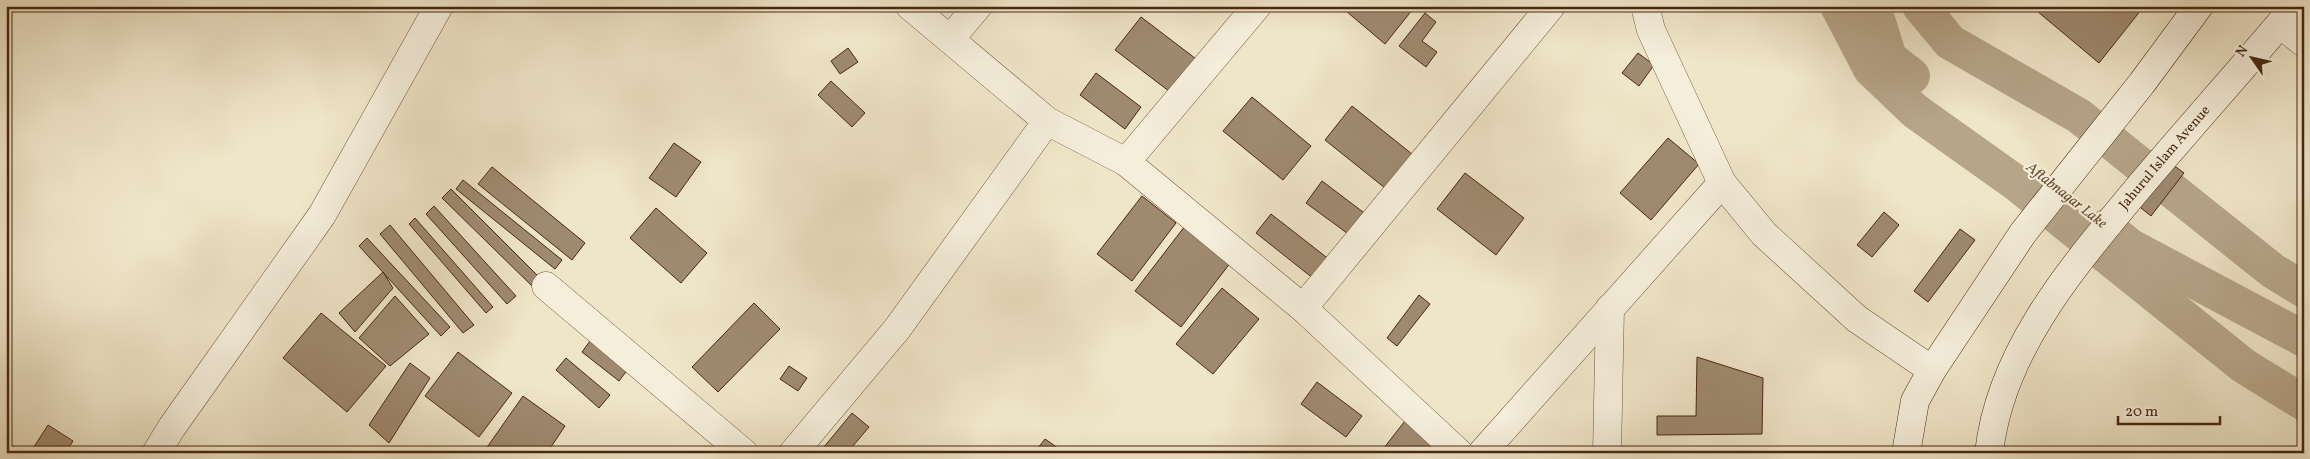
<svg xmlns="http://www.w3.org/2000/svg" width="2310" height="459" viewBox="0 0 2310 459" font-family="Vollkorn,serif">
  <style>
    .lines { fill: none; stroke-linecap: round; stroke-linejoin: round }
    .canal { stroke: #b6a589; stroke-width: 36 }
    .building { fill: #9f8a70; stroke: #482810 }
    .street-casing { stroke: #72573e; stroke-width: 29 }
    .secondary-casing { stroke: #482810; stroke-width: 29 }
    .street { stroke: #f5eedb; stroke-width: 28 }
    .secondary { stroke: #f5eedb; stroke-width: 28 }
    .labels { text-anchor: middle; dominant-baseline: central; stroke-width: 4.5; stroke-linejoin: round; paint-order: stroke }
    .street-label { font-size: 14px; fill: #482810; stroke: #f5eedb }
    .water-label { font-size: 15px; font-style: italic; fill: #694e34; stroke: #f5eedb }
  </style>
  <rect width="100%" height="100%" fill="#efe5c8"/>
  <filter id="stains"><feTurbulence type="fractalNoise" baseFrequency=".004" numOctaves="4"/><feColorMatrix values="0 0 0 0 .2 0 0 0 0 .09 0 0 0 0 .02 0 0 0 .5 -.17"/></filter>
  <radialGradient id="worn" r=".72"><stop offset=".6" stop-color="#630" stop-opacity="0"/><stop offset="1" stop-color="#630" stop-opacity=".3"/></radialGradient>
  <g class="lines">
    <g class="canal">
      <path d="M1838 6 1871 69 1915 111 2016 183 2244 366 2304 403"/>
      <path d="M1873 6 1889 58 1912 76"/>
      <path d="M1920 6 1950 42 2079 116 2273 271 2304 290"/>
      <path d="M2106 227 2131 247 2304 339"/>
    </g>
  </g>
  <g class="building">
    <path d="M1340 6H1410L1413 9 1385 44Z"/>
    <path d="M2031 6H2136L2141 10 2099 63Z"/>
    <path d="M1425 13 1436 22 1422 41 1437 52 1426 67 1399 46Z"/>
    <path d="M1141 17 1204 65 1178 98 1115 50Z"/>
    <path d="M848 48 858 62 840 74 831 61Z"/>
    <path d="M1638 53 1654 65 1639 86 1622 73Z"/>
    <path d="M1096 73 1141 107 1125 129 1080 95Z"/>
    <path d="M831 81 865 113 852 127 818 95Z"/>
    <path d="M1252 97 1311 146 1283 180 1223 131Z"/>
    <path d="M1352 106 1417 158 1390 192 1325 140Z"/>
    <path d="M1668 138 1699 164 1651 220 1620 193Z"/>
    <path d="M674 143 701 162 676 197 649 178Z"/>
    <path d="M2168 161 2184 173 2151 216 2136 204Z"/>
    <path d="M492 167 585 243 572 260 478 184Z"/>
    <path d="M1465 173 1524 218 1496 255 1437 209Z"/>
    <path d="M463 180 562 260 555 269 456 189Z"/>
    <path d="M1322 181 1367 215 1351 236 1306 203Z"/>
    <path d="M451 189 541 279 533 287 442 198Z"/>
    <path d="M1142 196 1176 223 1132 281 1097 254Z"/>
    <path d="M434 206 516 296 507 304 426 214Z"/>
    <path d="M656 208 707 253 681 283 630 238Z"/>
    <path d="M1884 212 1899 225 1872 257 1857 245Z"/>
    <path d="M1271 214 1330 260 1314 279 1256 233Z"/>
    <path d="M415 218 493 307 486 313 409 224Z"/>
    <path d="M390 225 474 325 463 333 380 234Z"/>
    <path d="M1185 226 1231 262 1181 327 1135 291Z"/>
    <path d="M1960 229 1975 240 1928 302 1914 291Z"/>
    <path d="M367 238 450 327 441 336 359 246Z"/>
    <path d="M383 272 393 288 355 332 339 313Z"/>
    <path d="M1222 288 1259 319 1213 374 1176 344Z"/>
    <path d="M1419 295 1430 304 1397 346 1387 338Z"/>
    <path d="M395 296 429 334 390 366 359 338Z"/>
    <path d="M754 303 780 329 718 392 692 367Z"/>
    <path d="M321 313 386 366 347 412 283 358Z"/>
    <path d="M593 337 631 365 619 381 582 352Z"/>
    <path d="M458 352 512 393 479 437 425 396Z"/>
    <path d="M1697 357 1763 378 1762 434 1657 435V416H1696Z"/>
    <path d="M566 358 610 395 599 408 556 370Z"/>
    <path d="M410 363 430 378 389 443 369 425Z"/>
    <path d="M789 366 807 378 798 391 780 379Z"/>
    <path d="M1317 382 1362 416 1346 437 1301 404Z"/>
    <path d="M523 396 565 426 547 453H483Z"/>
    <path d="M852 413 869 427 847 453H819Z"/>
    <path d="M1408 417 1455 453H1380Z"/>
    <path d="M48 425 73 441 65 453H30Z"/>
    <path d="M1045 439 1065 453H1034Z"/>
    <path d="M6 442 23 453H6Z"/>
  </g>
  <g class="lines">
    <g class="street-casing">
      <g id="street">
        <path d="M910 6 1047 121 1126 162 1303 308 1459 453"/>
        <path d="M1645 6 1651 30 1722 183 1764 234 1857 319 1932 370"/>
        <path d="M2280 24 2304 43"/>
        <path d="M951 38 978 6"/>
        <path d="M1126 162 1257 6"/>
        <path d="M546 286 744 453"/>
        <path d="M1303 308 1551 6"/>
        <path d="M156 453 172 427 322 215 439 6"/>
        <path d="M793 453 897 329 1047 121"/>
        <path d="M1482 453 1722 183"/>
        <path d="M1607 453 1610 308"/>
      </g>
    </g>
    <g class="secondary-casing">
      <g id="secondary">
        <path d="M1906 453 1915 401 1932 370 2023 233 2142 83 2199 6"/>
        <path id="s1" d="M1989 453C2000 351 2072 268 2134 193 2187 130 2242 69 2295 6"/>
      </g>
    </g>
    <use href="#street" class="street"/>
    <use href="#secondary" class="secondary"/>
  </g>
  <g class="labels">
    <g class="street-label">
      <text stroke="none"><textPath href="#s1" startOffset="349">Jahurul Islam Avenue</textPath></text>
    </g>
    <g class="water-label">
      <text transform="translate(2066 196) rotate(38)">Aftabnagar Lake</text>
    </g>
  </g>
  <rect width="2310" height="459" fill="none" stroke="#efe5c8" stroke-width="25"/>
  <rect x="8" y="8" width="2295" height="444" fill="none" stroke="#482810" stroke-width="2.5"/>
  <rect x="12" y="12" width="2285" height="434" fill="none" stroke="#482810"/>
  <g transform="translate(2252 58) rotate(304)" stroke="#f5eedb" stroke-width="4" paint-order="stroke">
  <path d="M0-4L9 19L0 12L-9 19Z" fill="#482810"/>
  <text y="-8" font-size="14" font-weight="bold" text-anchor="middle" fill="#482810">N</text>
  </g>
  <path d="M2118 416v8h102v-8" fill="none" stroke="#482810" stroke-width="2.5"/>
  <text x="2125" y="416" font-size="15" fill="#482810" stroke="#f5eedb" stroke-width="4" paint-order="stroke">20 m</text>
  <rect width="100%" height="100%" filter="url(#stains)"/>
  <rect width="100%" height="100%" fill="url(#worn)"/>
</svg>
